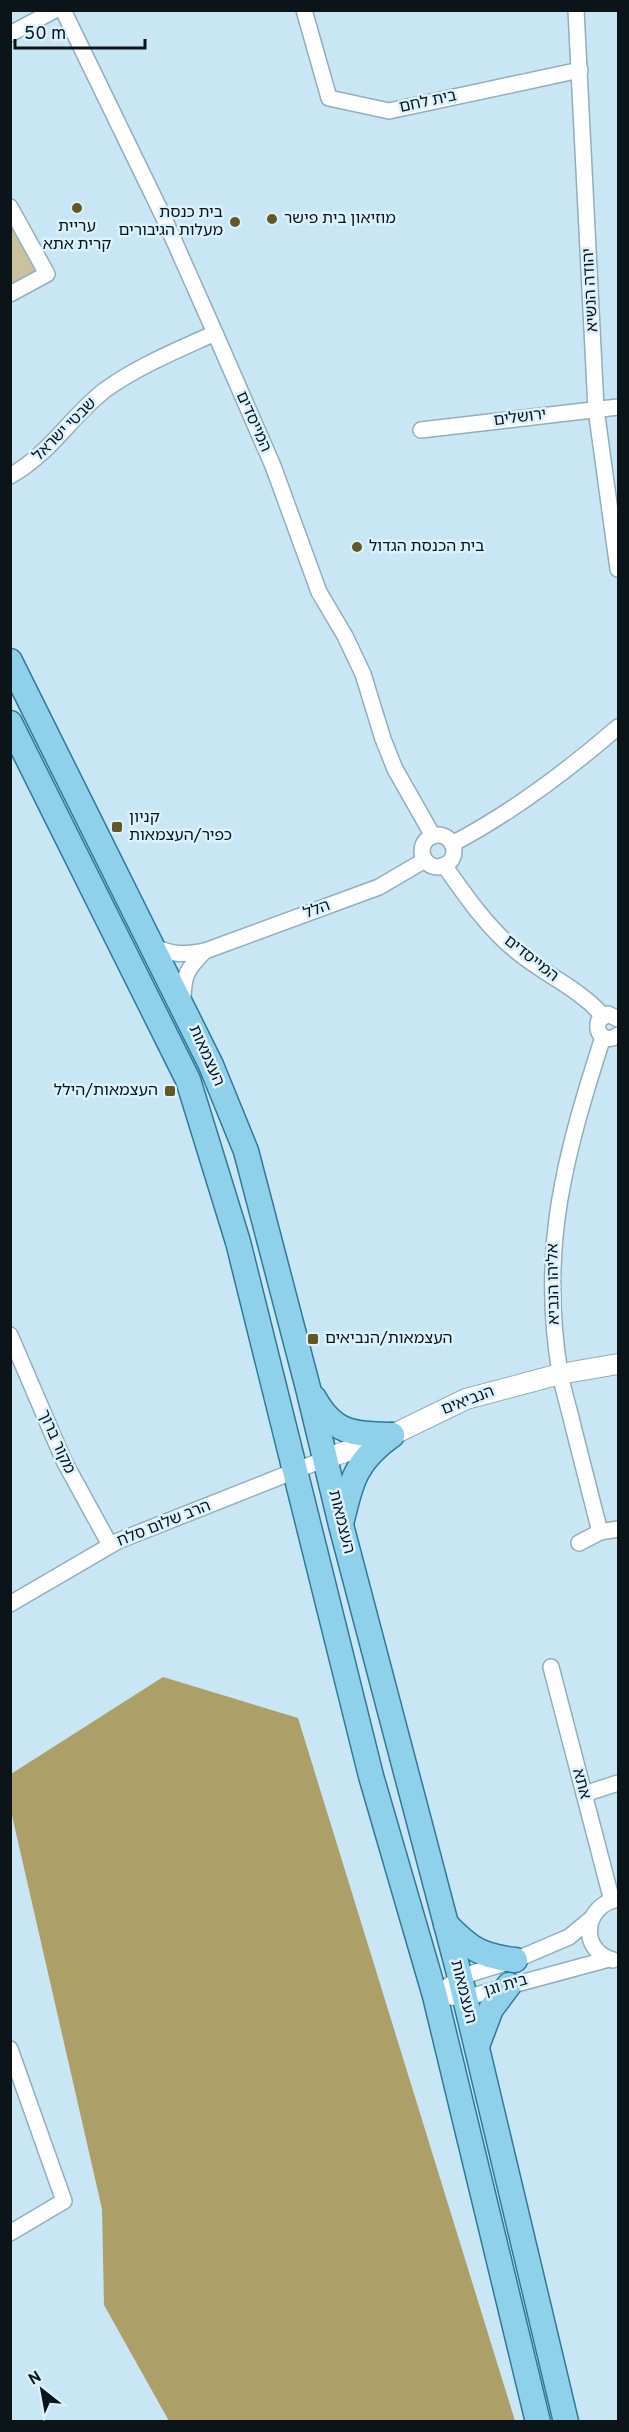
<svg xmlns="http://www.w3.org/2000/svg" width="629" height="2432" viewBox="0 0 629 2432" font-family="Overpass,'Noto Sans Hebrew',sans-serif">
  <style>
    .green { fill: #cac19d }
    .forest { fill: #ad9f68 }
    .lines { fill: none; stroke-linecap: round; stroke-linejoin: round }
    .minor-casing { stroke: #92aebb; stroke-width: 18 }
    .tertiary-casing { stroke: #92aebb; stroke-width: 22 }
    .primary-casing { stroke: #307a98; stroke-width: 27 }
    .minor { stroke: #fff; stroke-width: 15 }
    .tertiary { stroke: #fff; stroke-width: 20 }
    .primary { stroke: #8fd0ea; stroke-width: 24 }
    .poi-dot { fill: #645724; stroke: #dbf2fd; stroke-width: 2 }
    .labels { text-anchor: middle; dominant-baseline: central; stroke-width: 5; stroke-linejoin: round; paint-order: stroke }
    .street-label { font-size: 16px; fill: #0a1419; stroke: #dbf2fd }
    .poi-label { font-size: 16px; fill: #0a1419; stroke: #dbf2fd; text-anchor: start }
  </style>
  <rect width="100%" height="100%" fill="#c9e6f4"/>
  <path class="green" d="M10 216 40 270 10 286Z"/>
  <path class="forest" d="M163 1677 298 1718 515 2421H169L104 2305 102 2209 11 1811V1774Z"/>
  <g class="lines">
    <g class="minor-casing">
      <g id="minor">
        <path d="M63 10 163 216 215 333 273 466 319 592 345 636 363 674 383 739 395 769 433 836"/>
        <path d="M304 10 329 98 389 111 580 70"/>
        <path d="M576 10 596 409 618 569"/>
        <path d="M10 34 55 10"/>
        <path d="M10 207 47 274 10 294"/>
        <path d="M421 430 618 407"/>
        <path d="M10 476C52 452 69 418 105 390 138 366 178 350 215 333"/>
        <circle cx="438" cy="851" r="16"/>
        <path d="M452 844C513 812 566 772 618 727"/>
        <path d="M444 865C465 895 487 927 515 950 543 974 579 988 603 1016"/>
        <path d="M154 947C173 955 185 955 205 951L379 887 425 860"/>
        <path d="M183 1001C183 975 187 969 205 951"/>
        <path d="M618 1019 608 1014 599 1020C594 1034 606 1044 618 1035"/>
        <path d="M10 1335 64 1461 110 1545"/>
        <path d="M600 1532C591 1496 582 1461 573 1426 569 1408 563 1390 560 1373 539 1248 565 1155 603 1037"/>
        <path d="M579 1543 600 1532 618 1529"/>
        <path d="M10 1604 118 1541 325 1459"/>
        <path d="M551 1667 612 1901"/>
        <path d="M584 1794 618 1783"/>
        <path d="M613 1960C578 1950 584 1905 618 1899"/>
        <path d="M435 1996 465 1998 609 1959"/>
        <path d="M435 1996 460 1977 515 1960 569 1937 592 1918"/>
        <path d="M10 2049 64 2201 10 2233"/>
      </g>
    </g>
    <g class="tertiary-casing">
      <path id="tertiary" d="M325 1459 392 1435 466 1399 560 1374 618 1364"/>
    </g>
    <g class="primary-casing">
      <g id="primary">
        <path d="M10 661 211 1065 246 1151 308 1388 341 1525 460 1977 566 2422"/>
        <path d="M10 723 188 1080 238 1242 371 1776 435 1996 538 2422"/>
        <path d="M314 1398C334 1434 353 1434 392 1435"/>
        <path d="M342 1520C352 1479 356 1461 392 1435"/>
        <path d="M446 1924C470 1949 481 1956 515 1960"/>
        <path d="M477 2046 491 2009 509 1985"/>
      </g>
    </g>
    <use href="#minor" class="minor"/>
    <use href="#tertiary" class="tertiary"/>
    <use href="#primary" class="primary"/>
  </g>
  <g class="poi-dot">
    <circle cx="77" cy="208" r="6"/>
    <circle cx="272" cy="219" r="6"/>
    <circle cx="235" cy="222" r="6"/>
    <circle cx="357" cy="547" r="6"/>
    <rect x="111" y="821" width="12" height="12" rx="3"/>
    <rect x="164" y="1085" width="12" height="12" rx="3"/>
    <rect x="307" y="1333" width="12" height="12" rx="3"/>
  </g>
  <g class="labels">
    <g class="street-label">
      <text transform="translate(428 102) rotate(-12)">בית לחם</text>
      <text transform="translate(591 290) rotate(-93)">יהודה הנשיא</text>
      <text transform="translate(520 418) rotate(-7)">ירושלים</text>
      <text transform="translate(253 422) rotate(66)">המייסדים</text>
      <text transform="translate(65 430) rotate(-45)">שבטי ישראל</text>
      <text transform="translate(317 910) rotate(-20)">הלל</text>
      <text transform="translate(531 959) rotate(38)">המייסדים</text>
      <text transform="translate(206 1056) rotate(66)">העצמאות</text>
      <text transform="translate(554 1284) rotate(-91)">אליהו הנביא</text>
      <text transform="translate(468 1401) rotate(-21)">הנביאים</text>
      <text transform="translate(56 1442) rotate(66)">מקור ברוך</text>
      <text transform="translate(341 1522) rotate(76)">העצמאות</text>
      <text transform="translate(164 1524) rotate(-22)">הרב שלום סלח</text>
      <text transform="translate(581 1784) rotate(75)">אתא</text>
      <text transform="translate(506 1986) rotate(-16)">בית וגן</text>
      <text transform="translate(463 1992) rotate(76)">העצמאות</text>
    </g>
    <g class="poi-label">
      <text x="223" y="213" text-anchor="end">בית כנסת<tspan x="223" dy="18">מעלות הגיבורים</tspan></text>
      <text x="284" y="219">מוזיאון בית פישר</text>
      <text x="77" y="227" text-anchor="middle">עריית<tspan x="77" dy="18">קרית אתא</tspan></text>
      <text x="369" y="547">בית הכנסת הגדול</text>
      <text x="129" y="818">קניון<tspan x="129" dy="18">כפיר/העצמאות</tspan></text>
      <text x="158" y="1091" text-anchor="end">העצמאות/הילל</text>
      <text x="325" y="1339">העצמאות/הנביאים</text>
    </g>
  </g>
  <rect width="629" height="2432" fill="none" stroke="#0a1419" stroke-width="24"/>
  <g transform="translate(42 2390) rotate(329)" stroke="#dbf2fd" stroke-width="4.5" paint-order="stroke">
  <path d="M0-4.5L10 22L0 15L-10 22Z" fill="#0a1419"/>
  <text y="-9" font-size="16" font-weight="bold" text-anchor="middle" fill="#0a1419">N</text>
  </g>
  <path d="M15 39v9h130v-9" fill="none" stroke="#0a1419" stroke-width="3"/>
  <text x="24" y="39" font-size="18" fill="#0a1419" stroke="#dbf2fd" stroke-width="4.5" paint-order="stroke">50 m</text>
</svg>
